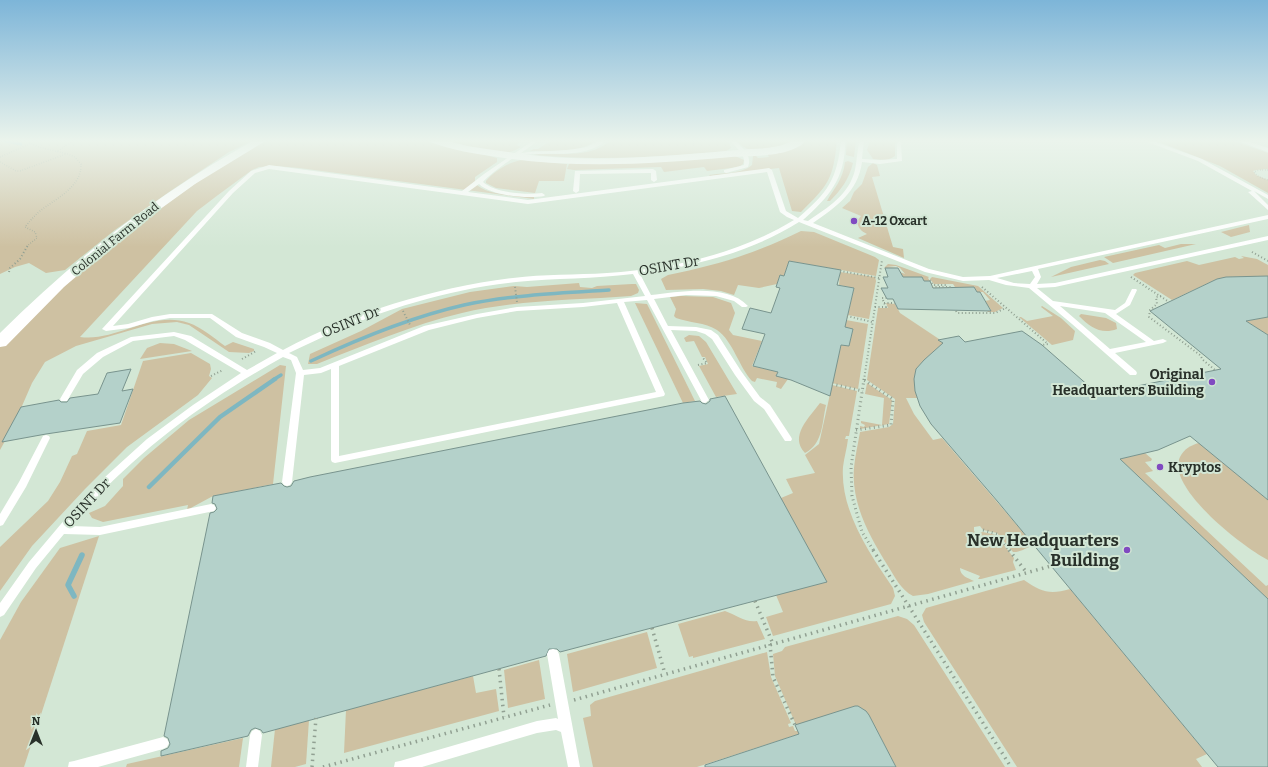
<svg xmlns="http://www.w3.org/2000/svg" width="1268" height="767" viewBox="0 0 1268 767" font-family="Bitter,serif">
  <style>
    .green { fill: #cec1a2 }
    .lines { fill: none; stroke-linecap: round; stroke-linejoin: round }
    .stream-far3 { stroke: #7eb7c1; stroke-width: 3 }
    .stream-far2 { stroke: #7eb7c1; stroke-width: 3.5 }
    .stream-far1 { stroke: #7eb7c1; stroke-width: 4.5 }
    .stream { stroke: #7eb7c1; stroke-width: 5.5 }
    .building { fill: #b4d1ca; stroke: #79948e }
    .path-far3 { stroke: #91a092; stroke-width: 1.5; stroke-dasharray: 0.5 2; stroke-linecap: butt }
    .path-far2 { stroke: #91a092; stroke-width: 2; stroke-dasharray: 1 2.5; stroke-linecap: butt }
    .path-far1 { stroke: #91a092; stroke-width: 3; stroke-dasharray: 1 3.5; stroke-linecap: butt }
    .path { stroke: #91a092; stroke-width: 3.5; stroke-dasharray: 1.5 4.5; stroke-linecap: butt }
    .lane { fill: #fff; fill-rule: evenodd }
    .street { fill: #fff; fill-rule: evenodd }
    .poi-dot { fill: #804ac1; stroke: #d3e7d5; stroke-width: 1.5 }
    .labels { text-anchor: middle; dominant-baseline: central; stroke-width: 4; stroke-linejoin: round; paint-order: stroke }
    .far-poi-label { font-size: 12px; font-weight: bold; fill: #29312a; stroke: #d3e7d5; text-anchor: start }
    .far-street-label { font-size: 12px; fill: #29312a; stroke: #d3e7d5 }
    .street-label { font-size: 14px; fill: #29312a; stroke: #d3e7d5 }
    .poi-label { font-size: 14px; font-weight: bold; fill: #29312a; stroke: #d3e7d5; text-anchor: end }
    .near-poi-label { font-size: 17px; font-weight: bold; fill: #29312a; stroke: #d3e7d5; text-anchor: end }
  </style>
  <rect width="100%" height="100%" fill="#d3e7d5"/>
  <g class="green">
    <path d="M0 140H254L229 152 169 192 115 230 65 270 46 273 29 263 15 267 0 274Z"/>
    <path d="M265 140H428L497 158V162L475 177V183C486 196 517 195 534 197V199L299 168 276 166 259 167 252 170 218 195 197 211 80 337C117 342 151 310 189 323 201 327 214 338 225 346L233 342 254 349V351L249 353 229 352 189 325 177 322 152 324 76 346 45 362 32 383 22 406 3 441H5L0 450V347L52 296 113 242 234 156Z"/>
    <path d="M445 140H523L516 145 521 147C517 149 514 151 510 152 496 154 459 144 445 140Z"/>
    <path d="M552 140H597C580 153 552 151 530 151L534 149H538Z"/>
    <path d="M611 140H725L729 143 731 148 726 151C662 157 598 161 534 155 540 153 549 154 556 154 576 154 596 154 611 140Z"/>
    <path d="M736 140H795C788 147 759 151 748 149 744 148 739 143 736 140Z"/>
    <path d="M805 140H837C833 180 829 184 801 212L792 211 779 168 710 176 709 175C722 173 742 174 752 165L753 156H756L758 158 769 157 767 153 799 145Z"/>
    <path d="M847 140H856L854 157 846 155Z"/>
    <path d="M870 140H897L895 144V156C889 161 881 160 873 159L867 150Z"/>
    <path d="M1154 140H1231L1268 153V169L1256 170 1253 171 1256 175 1268 180V193L1220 166Z"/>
    <path d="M735 156 744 160 743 164 739 167 707 171 704 167 664 172 661 167 574 170 567 169 569 164 571 163Z"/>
    <path d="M523 160 567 164 564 181H539L535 193 496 188 486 183V181C494 171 510 161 523 160Z"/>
    <path d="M848 161 853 163C849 179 841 190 830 201H827C834 188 843 180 845 162Z"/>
    <path d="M873 163 877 165 880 176 872 177 893 247 903 249 904 258 858 238 867 234C861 231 858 228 857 221L861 216 842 208 850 201 854 192 862 184 868 167Z"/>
    <path d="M1249 225 1250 232 1231 237 1221 232Z"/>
    <path d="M801 231 814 232 875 257 879 260 876 276 789 261 784 276 780 275 777 284 759 288 738 285 734 295 721 291 703 289 666 290 661 279 668 275C718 265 756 253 801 231Z"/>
    <path d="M1181 244H1196L1113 263 1104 257 1159 245 1165 248Z"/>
    <path d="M1241 256 1257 259 1268 265V276L1217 279 1172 300 1133 275 1135 273 1187 261 1199 265 1235 257 1239 259 1244 258Z"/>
    <path d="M1100 260 1105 261 1109 264 1051 277 1071 267Z"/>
    <path d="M888 264 896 265 929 277 928 278 930 281H924L922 277H903L900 272 905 274 900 268 896 266 886 267 898 268H884Z"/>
    <path d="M840 272 875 277 876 281 869 319 848 315 854 288 839 285Z"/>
    <path d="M932 277 978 286 1003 308 995 312H988L987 311 991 310 985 301 990 300 983 292H977L974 287H955L953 284H934L930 279Z"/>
    <path d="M579 283 580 287 592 288 597 286 632 284H636L639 290 638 293 631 296C575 300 517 300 462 313 412 325 365 345 317 364H308L310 354 361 331 402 309 470 292 514 286 527 287Z"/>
    <path d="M681 296 713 297 731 303 735 313 729 330 733 335 762 341 752 366 778 372 776 376 788 379 781 389 776 387 777 382 757 378 755 382 752 381C739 367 733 341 717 330 705 322 689 323 676 318L674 316 676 309 670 297Z"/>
    <path d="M635 303 647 304 695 401 683 403Z"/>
    <path d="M886 303 895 304 900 313 948 345 933 352 916 369 917 398H906L914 414 933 440 942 438 1034 545C1028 547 1019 553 1013 552L997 533 983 530 980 526 974 527V531L976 533 983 532 996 535 1014 558 1013 562 1016 570 981 579H978L980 576 960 568C960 576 968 578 974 581L928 594 913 596C901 590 895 577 888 566 870 537 851 504 854 468 855 456 858 444 860 432L889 427 893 424 895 399 867 380 878 308H888Z"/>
    <path d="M1042 306 1061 318 1075 331 1073 340 1052 345 1019 317H1021L1027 321 1053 316 1041 307Z"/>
    <path d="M1081 314 1106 318 1116 323 1117 329C1101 335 1090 327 1079 316Z"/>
    <path d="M1268 317V335L1246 321Z"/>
    <path d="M846 320 868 324 858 389 832 383 841 345 849 346 853 329 845 327Z"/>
    <path d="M689 335 699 336 706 342 737 394 716 397 699 366 708 364 705 357H702L694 341 686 342 684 338Z"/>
    <path d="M160 343 174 344 192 351 140 359 147 348Z"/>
    <path d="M191 353 210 364 211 369 209 376 212 378 198 395 127 447 85 489 32 546 0 591V547L48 501 60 482 72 456 77 454 87 431 121 425 143 361Z"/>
    <path d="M280 365 286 366 273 484 213 496 187 510 188 505 103 522 92 518 89 513 105 506 123 486V479L144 458 189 420Z"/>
    <path d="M867 383 892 400 889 424 860 429V426L864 427 865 425 861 423V421L882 425 884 398 865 394Z"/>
    <path d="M832 385 857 391 849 436H846L845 439H848C847 448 844 458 843 467 840 511 870 554 893 588L895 596 891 604 773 636 766 617 783 612 776 595 781 498 793 493 786 479 815 473 805 455 819 444Z"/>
    <path d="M820 403 826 405C822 423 823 444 805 453 789 436 809 418 820 403Z"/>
    <path d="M1199 443 1268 500V560C1244 548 1165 487 1180 457 1184 449 1191 445 1199 443Z"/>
    <path d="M1145 453 1152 459 1151 461 1145 462 1153 471 1145 473 1266 586 1268 585V599L1120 459Z"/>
    <path d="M99 536 24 767H0V640L21 602 60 548Z"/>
    <path d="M1024 580C1041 592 1050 595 1070 589L1207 754 1196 759 1202 767H1017L924 622 922 615 926 608Z"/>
    <path d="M725 611C736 615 746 623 757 621L765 639 693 658V656L689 657 678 624Z"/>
    <path d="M898 616 907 619 914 625 1005 767H896L869 715 796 725 775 676 773 654 782 651 785 647Z"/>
    <path d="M647 632 657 668 573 692 567 654Z"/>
    <path d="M767 652 771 677 791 723 788 724 789 727 793 726 795 731H798L799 734 697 767H593L583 718 591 716 590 705 595 701Z"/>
    <path d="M539 660 545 699 508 708 504 670Z"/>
    <path d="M473 676 476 693 496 689 499 711 344 753 346 710Z"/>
    <path d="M309 720 306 764 295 767H271L275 729Z"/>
    <path d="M243 738 239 767H126L127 764Z"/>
  </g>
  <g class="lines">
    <path class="stream-far3" d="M1 140 21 144"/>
    <g class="stream-far2">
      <path d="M311 361C360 338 411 317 464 305 512 295 561 293 609 290"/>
      <path d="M273 380 281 375"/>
    </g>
    <path class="stream-far1" d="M149 487 220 417 275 379"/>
    <path class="stream" d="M74 596 68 585 82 555"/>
  </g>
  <g class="building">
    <path d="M789 261 841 270 837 285 854 288 845 327 853 329 849 346 841 345 830 396 791 380 776 376 778 372 753 366 765 334 742 329 750 308 771 313 780 288 776 287 780 275 784 276Z"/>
    <path d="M885 268H898L903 277H922L924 281H930L933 288 974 287 977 292H980L991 311 898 309 893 299H887L881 288H888L883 277H888Z"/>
    <path d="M1268 276V317L1246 321 1268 335V500L1190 436 1158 450 1120 459 1268 599V767H1218L998 502 931 424 920 406 915 391 914 379 916 369 924 360 943 343 938 340 959 336 965 342 1022 331 1042 345 1098 394 1221 369 1150 311 1217 279 1226 277Z"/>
    <path d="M131 369 122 391 133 389 120 423 46 434 2 442 21 407 59 400 61 402H67L70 398 98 394 107 373Z"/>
    <path d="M725 396 827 582 560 652 557 649H549L546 656 263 733 261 730 255 728 251 730 248 736 161 756V751L168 748 170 744 168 738 164 736 210 513 214 512 217 509 215 504 212 503 213 496 281 483 284 486 287 487 291 486 294 481 310 477 683 403 700 401 702 403 706 404 710 401V399Z"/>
    <path d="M855 706H858L866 711 869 715 896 767H705V765L799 734 795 725Z"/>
  </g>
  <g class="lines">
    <g class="path-far3">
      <path d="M22 140 42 148 68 154 75 157 81 164C82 187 55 199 40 211 34 216 30 221 25 227L35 232 37 238 27 246"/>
      <path d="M684 140H693L694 145"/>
      <path d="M58 151 74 140"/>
      <path d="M0 157 32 143"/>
      <path d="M0 162 16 171H20L66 154"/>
      <path d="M1268 170H1259L1254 172 1259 177 1268 180"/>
    </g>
    <g class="path-far2">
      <path d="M1252 252 1268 261"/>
      <path d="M840 271 879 278"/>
      <path d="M9 272 10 268 20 259 28 245"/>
      <path d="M1131 277 1169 302"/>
      <path d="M930 280 933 285H946"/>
      <path d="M515 287 517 302"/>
      <path d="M932 287H952"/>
      <path d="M982 287 1048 344 1042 345"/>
      <path d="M1161 296 1156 297 1157 304 1150 310 1149 317 1200 355 1203 360 1215 370"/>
      <path d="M884 303H895"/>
      <path d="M875 307H886L882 298H886"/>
      <path d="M403 311 410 325"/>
      <path d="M956 311 957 313H995L1006 308"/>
      <path d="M847 316 872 322"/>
      <path d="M242 359 256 351"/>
      <path d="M698 365 707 363 703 358"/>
      <path d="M211 376 223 370"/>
      <path d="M864 380 882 260"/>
    </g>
    <g class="path-far1">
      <path d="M864 379 851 467 852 496 862 532 874 551"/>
      <path d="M832 384 863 391"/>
      <path d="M856 430 891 425 893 399 864 380"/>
      <path d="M983 530 997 534 1010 551"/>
    </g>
    <g class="path">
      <path d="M873 550 1011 767"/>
      <path d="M1009 550 1027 573"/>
      <path d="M755 601 773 644"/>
      <path d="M652 628 665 674"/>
      <path d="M770 644 773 677 795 725"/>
      <path d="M499 669 504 717"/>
      <path d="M574 700 1051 566"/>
      <path d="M312 767 316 718"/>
      <path d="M323 767 550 705"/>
    </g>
    <g class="lane">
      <path d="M534 140H539L521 153C541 150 561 152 581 148 590 147 599 139 607 140 583 161 546 150 518 156 511 158 488 176 483 182 495 193 526 195 542 193L545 195 544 196C528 199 491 196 479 184L468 192 528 200 769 168 772 170 786 211 798 218C828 192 837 180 841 140H845C846 177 830 196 803 220L808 221C827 208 849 195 855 170 857 160 857 150 860 140H864L862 159 880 160 897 159V144L899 140H903L901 144 902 161 880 164 862 162C858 192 836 207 813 223L929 269 963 277 990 276 1268 215V219L1038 269 1041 277 1037 284 1055 283 1268 236V240L1055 287 1037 288 1053 301 1115 310 1125 303 1132 289H1136L1137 290 1130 305 1116 314 1154 341 1163 339 1167 341 1163 343 1115 353 1136 371 1137 373 1136 375H1130L1072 324 1029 288 1006 285 989 280 963 281 925 272 799 222C749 253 698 265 640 274L651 295C679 292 727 283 748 306L746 307H742L734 301 716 296 686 295 654 299 668 326 696 327 711 330 718 335 741 371 760 397 770 405 791 437 792 439 791 441H785L764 409 754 401 735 375 712 339 705 334 696 331 671 330 709 400 705 403 702 402 647 300 624 302 665 394 664 396 335 463 332 462 331 460V369L321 373 304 375 292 482 290 485 287 486 284 485 282 482 296 373 291 360 283 357C214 395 150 441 95 499 87 508 78 517 71 526L100 527 211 504 214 505 216 508 214 511 100 535 64 534 36 568 4 615 0 617V603L29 562 66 518 105 477 147 439 193 405 241 373 185 340 174 336 133 341 103 357 83 374 67 401H61L60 399 77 370 97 353 131 337 174 332 191 336 247 370 277 353 264 347 236 337 210 318H170L153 321 129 328 106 331 102 329 229 191 251 171 269 165 462 191 484 174ZM269 169 528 204 767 172 780 212 787 217 794 220C738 254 672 269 607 273 576 275 544 274 513 278 436 287 352 313 283 350L270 343 242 333 212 314H170L152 317 128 324 113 326 233 193 255 173ZM1032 271 1035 277 1030 284 1014 283 997 278ZM633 274 645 296 583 303 517 307 477 314 424 326 320 368 303 370 297 357 289 353C301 347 315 341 327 335 387 308 450 289 516 282 555 278 594 279 633 274ZM617 303 656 392 339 456V366L429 330 477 318 517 311 583 307ZM1060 306 1105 313 1146 342 1110 349Z"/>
      <path d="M730 140H734C742 147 753 156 748 167L726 173 724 172V170L744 165C746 153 735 148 730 140Z"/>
      <path d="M1145 140H1150L1202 159 1268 195V199L1254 191 1268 205V210L1248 192 1252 191 1198 161 1145 141Z"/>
      <path d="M1238 140H1244L1268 148V152L1238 141Z"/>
      <path d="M653 169 656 171 657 180 654 182 651 180V173L580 174 579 191 576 193 573 191 575 171Z"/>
      <path d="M46 435 49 436 50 438 26 487 3 525 0 526V514L19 482 43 436Z"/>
      <path d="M553 649 557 650 559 654 580 767H568L561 732 556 730 537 733 422 767H394L395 762 400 761 537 721 556 718 558 719 547 654 549 650Z"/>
      <path d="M256 729 260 731 262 735 258 767H246L250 735 252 731Z"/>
      <path d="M163 737 167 739 169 743 167 747 163 749 98 767H68L69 762 74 761Z"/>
    </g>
    <g class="street">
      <path d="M255 140H267L195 184 127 233 64 287 6 346 0 347V333C78 256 159 192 255 140Z"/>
      <path d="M429 140C442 138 454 143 467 146 485 149 503 151 521 154 598 164 674 155 751 149 760 149 769 148 778 146 789 144 794 138 806 140 794 157 751 156 731 157 653 164 576 169 498 157 475 154 452 150 430 142Z"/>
    </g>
  </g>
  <linearGradient id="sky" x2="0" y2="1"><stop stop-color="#7db5d8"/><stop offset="0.57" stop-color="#ebf4ec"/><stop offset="1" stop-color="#ebf4ec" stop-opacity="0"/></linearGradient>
  <rect width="1268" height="247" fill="url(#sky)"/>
  <g class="poi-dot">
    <circle cx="854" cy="221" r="4"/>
    <circle cx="1212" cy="382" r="4"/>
    <circle cx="1160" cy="467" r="4"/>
    <circle cx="1127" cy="550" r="4"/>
  </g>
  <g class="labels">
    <g class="far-poi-label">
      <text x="862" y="221">A-12 Oxcart</text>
    </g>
    <g class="far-street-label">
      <text transform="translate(115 239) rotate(-39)">Colonial Farm Road</text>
    </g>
    <g class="street-label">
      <text transform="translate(669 266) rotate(-10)">OSINT Dr</text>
      <text transform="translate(351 322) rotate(-22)">OSINT Dr</text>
      <text transform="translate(87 503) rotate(-47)">OSINT Dr</text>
    </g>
    <g class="poi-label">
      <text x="1204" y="374">Original<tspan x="1204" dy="16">Headquarters Building</tspan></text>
      <text x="1168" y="467" text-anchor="start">Kryptos</text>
    </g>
    <g class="near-poi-label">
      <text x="1119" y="540">New Headquarters<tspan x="1119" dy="20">Building</tspan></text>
    </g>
  </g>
  <g transform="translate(36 731)" stroke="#d3e7d5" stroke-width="3" paint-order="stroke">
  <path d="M0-3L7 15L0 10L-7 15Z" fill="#29312a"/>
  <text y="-6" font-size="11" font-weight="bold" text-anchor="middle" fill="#29312a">N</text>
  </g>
</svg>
